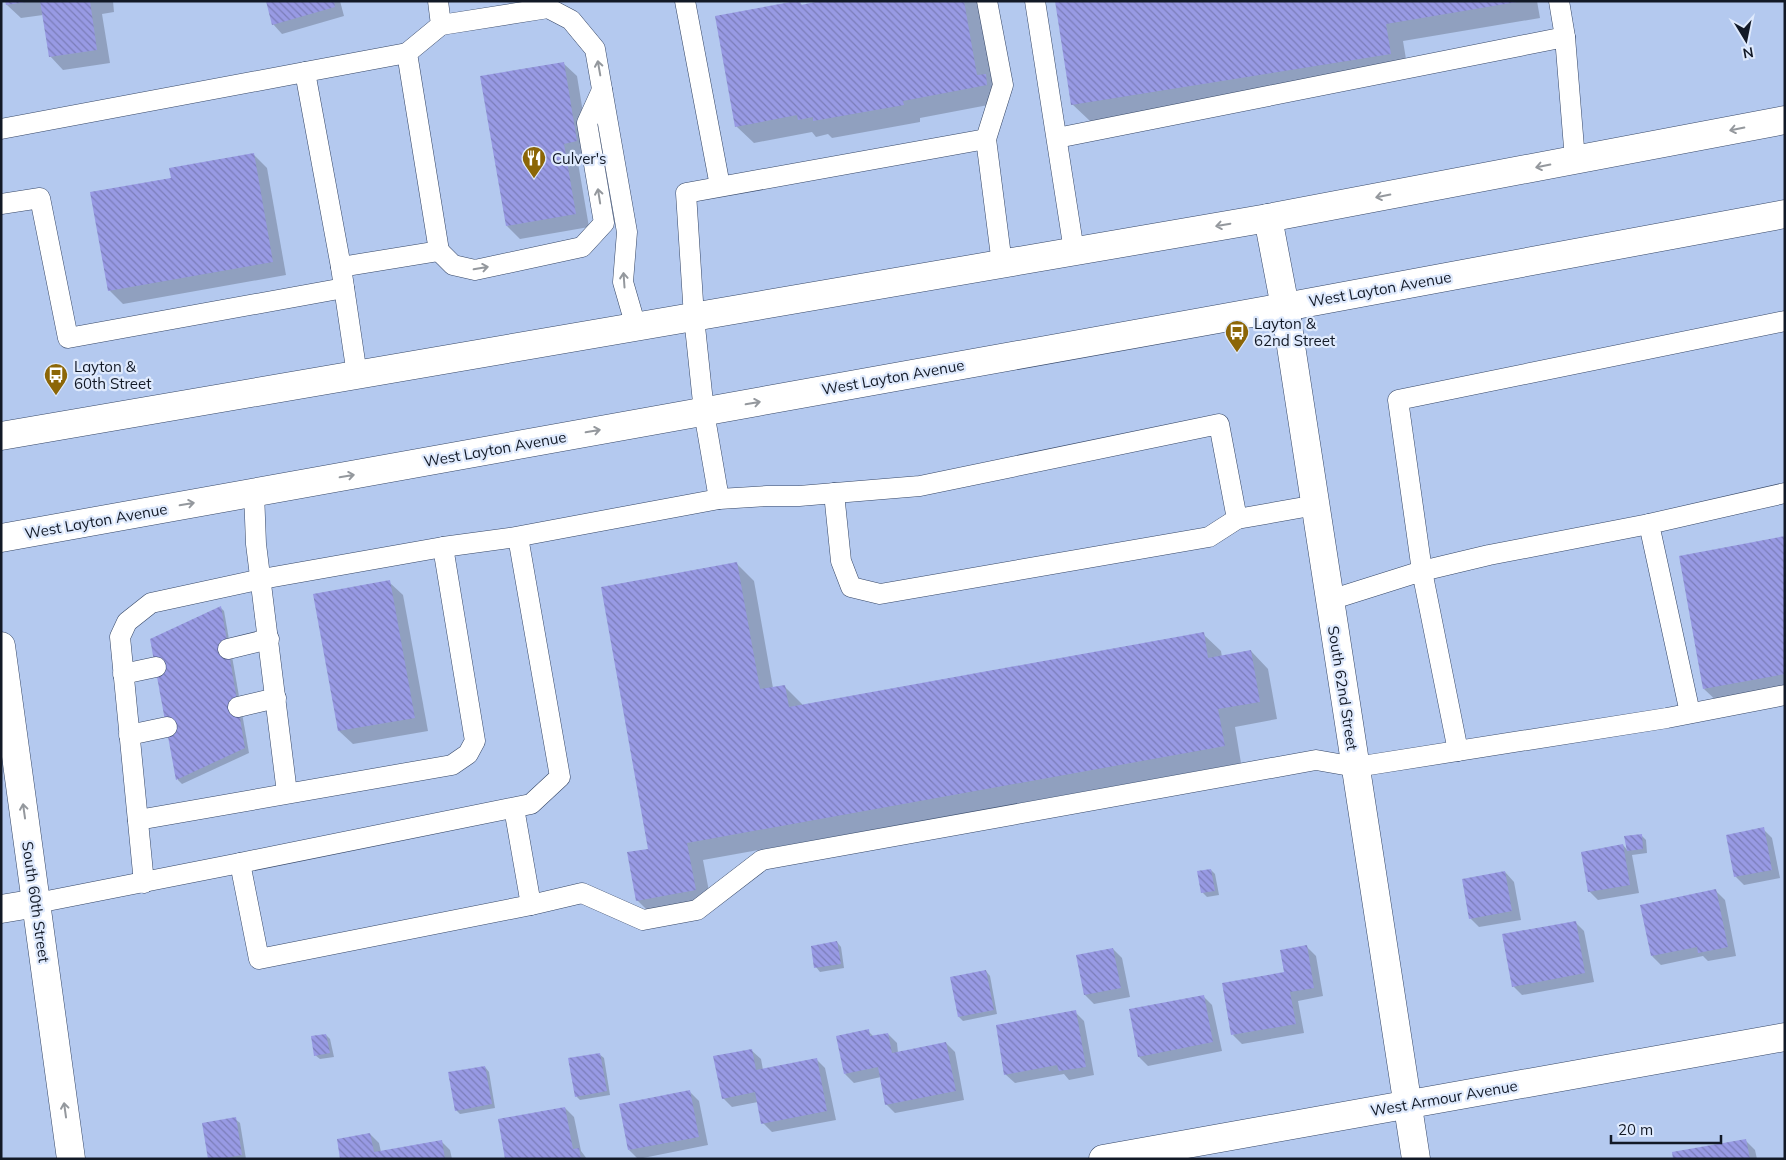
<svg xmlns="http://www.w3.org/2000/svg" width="1786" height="1160" viewBox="0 0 1786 1160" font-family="Mulish,sans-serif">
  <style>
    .shadow { fill: #0003 }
    .building { fill: url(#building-back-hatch) }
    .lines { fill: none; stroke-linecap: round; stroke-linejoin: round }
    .service-casing { stroke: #354666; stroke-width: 21 }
    .minor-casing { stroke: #354666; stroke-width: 29 }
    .secondary-casing { stroke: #354666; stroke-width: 29 }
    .service { stroke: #fff; stroke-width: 20 }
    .minor { stroke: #fff; stroke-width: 28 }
    .secondary { stroke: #fff; stroke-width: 28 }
    .oneway { stroke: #94989d }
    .labels { text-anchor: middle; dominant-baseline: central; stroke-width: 4.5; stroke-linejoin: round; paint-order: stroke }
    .poi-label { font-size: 15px; fill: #121926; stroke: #dfeafd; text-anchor: start }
    .street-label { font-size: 15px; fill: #121926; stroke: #dfeafd }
  </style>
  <defs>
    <pattern id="building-back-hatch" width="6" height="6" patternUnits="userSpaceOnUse" patternTransform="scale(1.25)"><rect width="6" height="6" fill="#989ae4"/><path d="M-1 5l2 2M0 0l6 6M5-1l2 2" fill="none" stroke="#7b7db9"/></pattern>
  </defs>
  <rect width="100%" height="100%" fill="#b4c9ef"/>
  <g class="shadow">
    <path d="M6 1H113L114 12 102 14 110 63 63 70 50 56 43 15 21 18 7 5Z"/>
    <path d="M267 1H340L344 16 282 34 273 24Z"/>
    <path d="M827 1H977L992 81 1003 92 1004 102 920 118V122L832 138 828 134 816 137 812 132 754 143 736 126 799 2 803 6Z"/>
    <path d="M1056 1H1537L1540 18 1403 41 1408 71 1090 121 1072 104Z"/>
    <path d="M563 63 577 76 590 155 577 157 589 227 520 239 507 226Z"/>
    <path d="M254 155 267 168 286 275 123 304 110 291Z"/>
    <path d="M1785 538V694L1722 706 1704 689Z"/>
    <path d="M736 563 754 581 773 688 784 686 802 704V706L1203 634 1221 651 1222 657 1251 651 1268 669 1277 719 1235 727 1241 763 703 860 712 907 654 917 637 900 649 850Z"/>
    <path d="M389 582 403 595 428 731 353 744 339 731Z"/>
    <path d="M220 607 224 611 249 753 182 784 178 780 152 639Z"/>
    <path d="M1763 829 1772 838 1780 878 1744 885 1735 876Z"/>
    <path d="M1641 835 1646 840 1647 853 1632 855 1639 893 1598 900 1589 891 1623 845 1628 851Z"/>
    <path d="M1211 870 1215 874 1219 895 1207 897 1202 892Z"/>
    <path d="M1505 872 1514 882 1521 920 1479 927 1470 918Z"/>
    <path d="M1716 891 1725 900 1736 956 1708 961 1703 956 1661 965 1652 956Z"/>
    <path d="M1575 922 1584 931 1594 982 1522 995 1513 986Z"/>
    <path d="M837 942 841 947 844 968 820 972 816 967Z"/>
    <path d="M1307 947 1316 956 1323 996 1298 1001 1304 1033 1242 1044 1233 1035Z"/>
    <path d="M1113 949 1122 958 1130 997 1094 1004 1085 995Z"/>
    <path d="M986 971 990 976 997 1014 963 1021 959 1017 951 978Z"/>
    <path d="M1203 996 1212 1005 1222 1051 1148 1066 1139 1057Z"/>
    <path d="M1075 1012 1084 1021 1094 1075 1069 1080 1064 1074 1015 1083 1005 1074Z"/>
    <path d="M868 1031 874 1037 888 1034 897 1043 898 1053 946 1043 955 1052 964 1100 895 1113 886 1104 881 1077 854 1083 845 1074Z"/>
    <path d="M326 1035 330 1039 334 1057 320 1059 315 1055Z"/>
    <path d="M751 1050 761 1059 763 1070 816 1059 825 1068 836 1120 772 1132 763 1123 758 1102 732 1107 723 1098Z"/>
    <path d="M599 1054 604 1058 610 1095 580 1100 576 1096Z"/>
    <path d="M485 1067 489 1072 495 1108 460 1114 456 1110Z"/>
    <path d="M690 1092 699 1101 708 1145 638 1159 629 1150Z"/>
    <path d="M565 1108 574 1117 581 1151 587 1159H507Z"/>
    <path d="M235 1119 240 1123 246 1159H209Z"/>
    <path d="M370 1134 379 1143 381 1152 441 1141 450 1150 452 1159H342Z"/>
    <path d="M1746 1141 1755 1150 1757 1159H1674Z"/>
  </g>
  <g class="building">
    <path d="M5 1H26V2L6 5Z"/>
    <path d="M40 1H90L97 50 49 57Z"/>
    <path d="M266 1H334L335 7 272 25Z"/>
    <path d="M796 1H800L801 5 820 1H964L977 75 986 74 987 85 903 101 904 105 813 121V117L798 120 797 115 735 127 715 16Z"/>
    <path d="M1055 1H1517V2L1386 24 1391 54 1071 105Z"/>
    <path d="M564 62 577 141 564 144 576 214 506 226 480 76Z"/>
    <path d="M254 153 273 262 108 291 90 192 171 178 169 168Z"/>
    <path d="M1785 536V674L1703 689 1679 556Z"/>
    <path d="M737 562 760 689 785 685 789 707 1204 632 1208 658 1251 650 1260 702 1218 709 1225 746 687 843 696 890 636 901 627 852 648 849 601 587Z"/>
    <path d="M390 580 415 718 338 731 313 594Z"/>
    <path d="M221 606 245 748 176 780 150 639Z"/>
    <path d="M1764 827 1772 870 1734 877 1726 835Z"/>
    <path d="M1642 834 1643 849 1627 851 1624 836Z"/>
    <path d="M1623 844 1630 885 1588 892 1581 852Z"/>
    <path d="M1211 869 1215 891 1201 893 1197 871Z"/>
    <path d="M1505 871 1512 911 1469 919 1462 879Z"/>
    <path d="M1716 889 1728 947 1698 953 1697 947 1651 956 1640 905Z"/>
    <path d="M1576 921 1585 973 1512 987 1502 934Z"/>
    <path d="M837 941 841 964 814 968 811 946Z"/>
    <path d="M1307 945 1314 988 1290 992 1296 1024 1231 1035 1222 983 1284 972 1280 950Z"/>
    <path d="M1113 948 1121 988 1084 995 1076 955Z"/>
    <path d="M986 970 994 1010 958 1017 950 977Z"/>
    <path d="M1204 995 1213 1042 1138 1057 1129 1009Z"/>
    <path d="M1076 1010 1086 1067 1059 1071 1057 1065 1004 1075 996 1025Z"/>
    <path d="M869 1029 870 1036 888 1033 892 1053 946 1042 956 1091 885 1105 878 1067 844 1074 836 1036Z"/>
    <path d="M326 1034 330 1053 314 1056 311 1036Z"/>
    <path d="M752 1049 756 1070 817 1058 827 1111 761 1124 755 1092 722 1099 713 1056Z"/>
    <path d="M600 1053 607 1091 575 1097 568 1058Z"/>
    <path d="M485 1066 492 1104 455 1111 448 1072Z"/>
    <path d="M690 1090 699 1137 628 1150 619 1104Z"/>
    <path d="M565 1107 573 1149 579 1148 581 1159H505L498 1119Z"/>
    <path d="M236 1117 242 1155 220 1159H208L202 1123Z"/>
    <path d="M370 1133 374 1152 442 1140 445 1159H340L337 1139Z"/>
    <path d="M1746 1139 1750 1159H1673L1672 1152Z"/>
  </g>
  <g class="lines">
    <g class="service-casing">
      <g id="service">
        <path d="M685 1 720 186"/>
        <path d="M1035 1 1074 251"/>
        <path d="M1559 1 1565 37 1575 160"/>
        <path d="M441 25 548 8 571 20 595 49 627 232 623 282 636 327"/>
        <path d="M1 129 305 72"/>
        <path d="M1057 138 1565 37"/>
        <path d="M986 139 1003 85 987 1"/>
        <path d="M1 204 40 198 68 338 344 288"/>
        <path d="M439 251 453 265 475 270 582 247 604 223 587 123 602 90"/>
        <path d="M341 267 305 72 407 53"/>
        <path d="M357 375 341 267 439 251 407 53 441 25 438 1"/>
        <path d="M254 492 256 544 287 793"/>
        <path d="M834 493 841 561 851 587 880 594 1209 537 1237 519"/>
        <path d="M719 499 704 412 694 317 686 193 986 139 1002 264"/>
        <path d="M1649 524 1489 555 1422 571 1398 400 1785 321"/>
        <path d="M1330 600 1422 571 1458 751"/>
        <path d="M228 649 269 639"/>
        <path d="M123 674 156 667"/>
        <path d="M238 707 276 698"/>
        <path d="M1690 713 1649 524 1785 493"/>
        <path d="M129 735 167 727"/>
        <path d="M514 808 531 905"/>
        <path d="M138 820 452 765 468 754 475 741 443 547"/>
        <path d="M240 863 531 804 560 777 518 537"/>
        <path d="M144 883 120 637 127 622 151 603 262 579 443 547 510 538 719 499 767 496H799L920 486 1219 424 1237 519 1316 505"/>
        <path d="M37 903 240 863 259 959 531 905 582 893 643 920 697 910 762 860 1316 760 1356 767 1667 718 1785 695"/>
      </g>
    </g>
    <g class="minor-casing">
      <g id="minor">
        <path d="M1268 218 1285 307 1416 1159"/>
        <path d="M1103 1159 1785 1037"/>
      </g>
    </g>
    <g class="secondary-casing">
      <g id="secondary">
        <path d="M1 436 1268 218 1785 120"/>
        <path d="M1 538 1285 307 1785 214"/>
        <path d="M1 646 71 1159"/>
        <path d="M1 909 37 903"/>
      </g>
    </g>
    <use href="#service" class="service"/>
    <use href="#minor" class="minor"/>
    <use href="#secondary" class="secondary"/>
  </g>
  <defs><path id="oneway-shaft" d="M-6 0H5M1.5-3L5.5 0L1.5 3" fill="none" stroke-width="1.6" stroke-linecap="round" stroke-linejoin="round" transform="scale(1.25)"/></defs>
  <g class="oneway">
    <use href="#oneway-shaft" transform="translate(599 68) rotate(-100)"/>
    <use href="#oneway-shaft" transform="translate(1737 129) rotate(169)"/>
    <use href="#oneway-shaft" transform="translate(1543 166) rotate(169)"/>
    <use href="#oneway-shaft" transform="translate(599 196) rotate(-99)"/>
    <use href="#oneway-shaft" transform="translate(1383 196) rotate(169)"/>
    <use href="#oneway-shaft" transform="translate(1223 225) rotate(170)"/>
    <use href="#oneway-shaft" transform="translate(481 268) rotate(-10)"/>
    <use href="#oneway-shaft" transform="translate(624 280) rotate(-94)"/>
    <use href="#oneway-shaft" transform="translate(753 403) rotate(-10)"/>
    <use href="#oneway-shaft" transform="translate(593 431) rotate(-10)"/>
    <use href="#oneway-shaft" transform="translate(347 476) rotate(-10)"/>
    <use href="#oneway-shaft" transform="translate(187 504) rotate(-10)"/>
    <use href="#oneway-shaft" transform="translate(24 811) rotate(-98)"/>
    <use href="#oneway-shaft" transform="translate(65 1110) rotate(-98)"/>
  </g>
  <defs>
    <g id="restaurant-pin" transform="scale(1.25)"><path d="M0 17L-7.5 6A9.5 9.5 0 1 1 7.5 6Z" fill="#8c6607" stroke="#dfeafd"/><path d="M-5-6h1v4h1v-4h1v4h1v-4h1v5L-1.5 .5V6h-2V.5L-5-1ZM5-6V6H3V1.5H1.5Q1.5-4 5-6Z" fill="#fff"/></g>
    <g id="bus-pin" transform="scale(1.25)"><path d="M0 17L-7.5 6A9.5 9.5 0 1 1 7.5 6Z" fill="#8c6607" stroke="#dfeafd"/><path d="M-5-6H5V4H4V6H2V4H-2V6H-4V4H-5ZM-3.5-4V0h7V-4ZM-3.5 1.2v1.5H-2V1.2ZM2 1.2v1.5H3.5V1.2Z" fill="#fff"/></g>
  </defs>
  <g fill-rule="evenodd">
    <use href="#restaurant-pin" x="534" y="158"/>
    <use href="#bus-pin" x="1237" y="332"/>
    <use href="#bus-pin" x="56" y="375"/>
  </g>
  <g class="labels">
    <g class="poi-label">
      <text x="552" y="158">Culver's</text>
      <text x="1254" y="323">Layton &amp;<tspan x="1254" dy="17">62nd Street</tspan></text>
      <text x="74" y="366">Layton &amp;<tspan x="74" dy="17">60th Street</tspan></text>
    </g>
    <g class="street-label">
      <text transform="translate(1380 289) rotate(-10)">West Layton Avenue</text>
      <text transform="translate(893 377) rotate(-10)">West Layton Avenue</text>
      <text transform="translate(495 449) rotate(-10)">West Layton Avenue</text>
      <text transform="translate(96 521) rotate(-10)">West Layton Avenue</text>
      <text transform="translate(1343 688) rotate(81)">South 62nd Street</text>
      <text transform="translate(36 902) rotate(82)">South 60th Street</text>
      <text transform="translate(1444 1098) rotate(-10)">West Armour Avenue</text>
    </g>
  </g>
  <rect width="1786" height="1160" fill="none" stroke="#121926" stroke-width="5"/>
  <g transform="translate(1746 40) rotate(170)" stroke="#dfeafd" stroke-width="4" paint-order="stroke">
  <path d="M0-4L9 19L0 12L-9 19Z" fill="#121926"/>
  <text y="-8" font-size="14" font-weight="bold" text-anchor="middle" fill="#121926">N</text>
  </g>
  <path d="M1611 1135v8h110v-8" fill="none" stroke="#121926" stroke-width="2.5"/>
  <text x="1618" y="1135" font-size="15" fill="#121926" stroke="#dfeafd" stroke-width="4" paint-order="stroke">20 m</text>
</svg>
